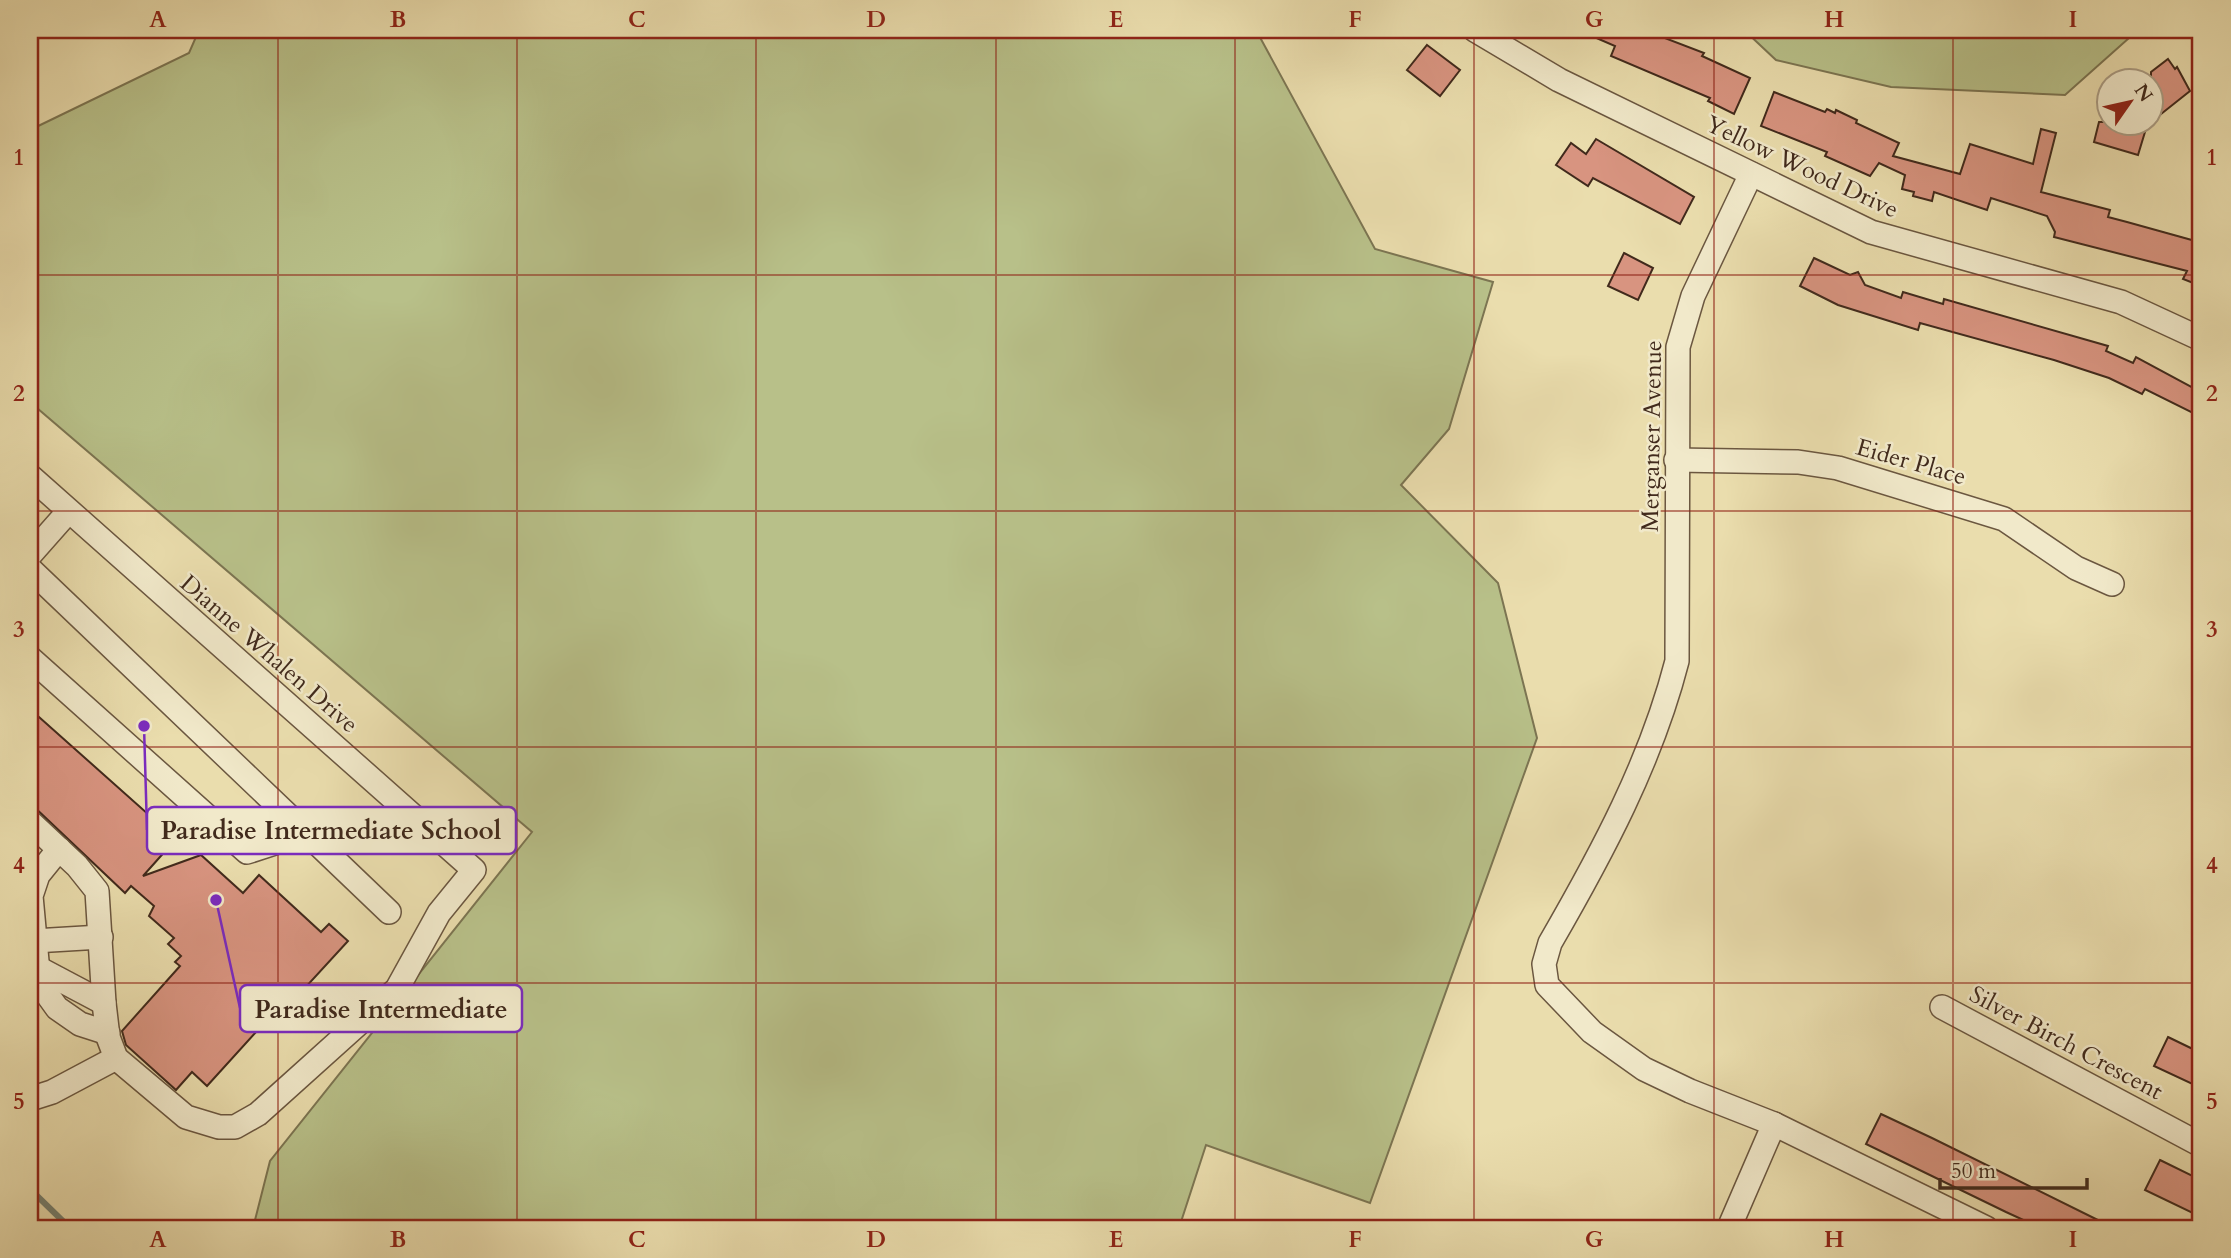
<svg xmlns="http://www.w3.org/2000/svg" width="2231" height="1258" viewBox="0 0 2231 1258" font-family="Cardo,serif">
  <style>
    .green { fill: #b8c089; stroke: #7c7552; stroke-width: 2 }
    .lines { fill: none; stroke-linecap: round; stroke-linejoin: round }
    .stream { stroke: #758172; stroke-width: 6 }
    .building { fill: #d89480; stroke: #412a1c; stroke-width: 2 }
    .minor-casing { stroke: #6b5740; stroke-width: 26 }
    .minor { stroke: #f1e9ca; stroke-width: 23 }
    .grid { fill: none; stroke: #8f2418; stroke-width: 2; stroke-opacity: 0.55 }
    .labels { text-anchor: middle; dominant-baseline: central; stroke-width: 5; stroke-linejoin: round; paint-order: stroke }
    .street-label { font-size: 24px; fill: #412a1c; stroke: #f1e9ca }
    .leader { fill: none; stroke: #7b2cbf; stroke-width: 2.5 }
    .callout-dot { fill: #7b2cbf; stroke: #f1e9ca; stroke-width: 2.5 }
    .callout { fill: #f1e9ca; stroke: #7b2cbf; stroke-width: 2.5 }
    .callout-label { font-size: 26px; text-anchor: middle; font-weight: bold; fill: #412a1c }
    .neatline { fill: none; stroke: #8f2418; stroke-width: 2.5 }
    .grid-label { font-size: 23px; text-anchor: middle; font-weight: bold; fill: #8f2418 }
  </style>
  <rect width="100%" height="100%" fill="#eaddad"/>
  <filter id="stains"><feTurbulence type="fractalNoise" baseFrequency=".00286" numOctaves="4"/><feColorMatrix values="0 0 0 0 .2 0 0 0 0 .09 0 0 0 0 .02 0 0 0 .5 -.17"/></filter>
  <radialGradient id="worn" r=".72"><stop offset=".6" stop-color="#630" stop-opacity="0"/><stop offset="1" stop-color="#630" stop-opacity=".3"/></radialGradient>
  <g class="green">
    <path d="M199 30H1256L1375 249 1493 282 1449 429 1401 485 1498 583 1537 738 1370 1203 1206 1145 1179 1228H253L270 1161 532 832 30 402V130L189 53Z"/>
    <path d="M1744 30H2138L2065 95 1891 87 1776 60Z"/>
  </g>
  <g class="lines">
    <path class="stream" d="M30 1189 70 1228"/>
  </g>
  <g class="building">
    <path d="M1578 30H1665L1662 37 1704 53 1702 56 1750 78 1734 114 1708 101 1710 98 1611 56 1615 46Z"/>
    <path d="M1427 45 1460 70 1440 96 1407 70Z"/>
    <path d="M2168 59 2175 69 2177 67 2190 91 2151 122V72Z"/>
    <path d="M1774 92 1825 112 1827 109 1835 113 1836 110 1857 120 1856 123 1899 143 1893 156 1960 174 1970 144 2033 164 2041 129 2056 133 2041 192 2110 210 2108 217 2127 222 2199 242 2201 237V286L2183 279 2187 271 2054 237 2055 232 2047 216 1991 198 1987 210 1934 192 1932 201 1913 196 1914 192 1902 189 1905 175 1879 163 1870 176 1825 156 1827 152 1761 126Z"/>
    <path d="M2099 122H2148L2138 155 2094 142Z"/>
    <path d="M1596 139 1694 197 1680 224 1593 178 1588 186 1556 165 1571 143 1586 154Z"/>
    <path d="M1624 253 1653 268 1638 300 1608 286Z"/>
    <path d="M1814 258 1850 275 1858 272 1865 285 1901 298 1903 292 1943 304 1944 299 2108 346 2106 351 2133 363 2136 357 2201 392V417L2145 389 2142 394 2109 378 2054 360 1920 323 1918 330 1838 305 1800 286Z"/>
    <path d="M30 709 176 839 143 876 201 855 243 893 259 875 321 932 329 924 348 941 282 1013 277 1009 207 1086 192 1072 176 1090 126 1045 122 1031 180 966 175 962 181 956 168 944 174 938 149 916 154 906 131 886 125 893 30 803Z"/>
    <path d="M2168 1037 2201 1053V1088L2154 1066Z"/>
    <path d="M1881 1114 1932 1138 2114 1228H2041L2006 1212 1866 1144Z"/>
    <path d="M2160 1160 2201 1180V1217L2145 1190Z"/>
  </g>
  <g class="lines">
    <g class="minor-casing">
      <g id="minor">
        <path d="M1475 30 1559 80 1871 232 2121 302 2201 339"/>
        <path d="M1751 174 1693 296 1678 347 1677 661C1651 762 1602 853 1550 943L1544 964 1547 985 1592 1032 1644 1069 1690 1091 1774 1124 1986 1228"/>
        <path d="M1676 460 1798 462 1838 468 2004 519 2076 568 2112 584"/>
        <path d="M30 476 474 870 439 913 397 989 258 1114 235 1127H219L186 1117 116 1058 108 1037 104 1003 97 891 77 866 30 822"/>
        <path d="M30 555 68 512"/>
        <path d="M30 569 297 824"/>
        <path d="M30 658 247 852 284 840 297 824 389 912"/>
        <path d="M59 849 38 875 31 896 39 983 57 1008 80 1024 108 1033"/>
        <path d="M34 941 101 937"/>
        <path d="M36 967 104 1003"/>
        <path d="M1942 1007 2201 1145"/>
        <path d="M30 1099 52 1092 116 1058"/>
        <path d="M1729 1228 1774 1124"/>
      </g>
    </g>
    <use href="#minor" class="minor"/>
  </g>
  <path class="grid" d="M278 30V1228M517 30V1228M756 30V1228M996 30V1228M1235 30V1228M1474 30V1228M1714 30V1228M1953 30V1228M30 275H2201M30 511H2201M30 747H2201M30 983H2201"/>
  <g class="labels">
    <g class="street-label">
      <text transform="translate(1802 167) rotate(25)">Yellow Wood Drive</text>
      <text transform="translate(1652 436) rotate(-89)">Merganser Avenue</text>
      <text transform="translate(1911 462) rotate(16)">Eider Place</text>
      <text transform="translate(269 654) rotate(41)">Dianne Whalen Drive</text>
      <text transform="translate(2066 1043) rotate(28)">Silver Birch Crescent</text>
    </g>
  </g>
  <path class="leader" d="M144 726L147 830M216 900L240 1008"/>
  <g class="callout-dot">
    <circle cx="144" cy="726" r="7"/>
    <circle cx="216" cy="900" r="7"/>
  </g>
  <g class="callout">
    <rect x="147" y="807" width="369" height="47" rx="7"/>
    <rect x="240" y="985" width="282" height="47" rx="7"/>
  </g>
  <g class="callout-label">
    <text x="331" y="839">Paradise Intermediate School</text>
    <text x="381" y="1018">Paradise Intermediate</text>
  </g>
  <rect width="2231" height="1258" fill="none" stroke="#eaddad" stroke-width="77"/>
  <g transform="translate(2130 102) rotate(56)"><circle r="33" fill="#f1e9ca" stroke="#ab9d84" stroke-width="2"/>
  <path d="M0-5L12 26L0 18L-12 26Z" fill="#8f2418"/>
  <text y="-10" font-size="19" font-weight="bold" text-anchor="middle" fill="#412a1c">N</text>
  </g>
  <path d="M1940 1178v10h147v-10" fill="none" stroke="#412a1c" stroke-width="3.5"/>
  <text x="1951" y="1178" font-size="21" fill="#412a1c" stroke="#f1e9ca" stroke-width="5" paint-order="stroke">50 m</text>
  <rect x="38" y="38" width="2154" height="1182" class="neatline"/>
  <g class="grid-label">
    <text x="158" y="27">A</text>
    <text x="398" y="27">B</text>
    <text x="637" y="27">C</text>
    <text x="876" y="27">D</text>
    <text x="1116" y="27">E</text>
    <text x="1355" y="27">F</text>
    <text x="1594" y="27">G</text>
    <text x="1834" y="27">H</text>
    <text x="2073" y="27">I</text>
    <text x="19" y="165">1</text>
    <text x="2212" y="165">1</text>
    <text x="19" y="401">2</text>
    <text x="2212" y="401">2</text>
    <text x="19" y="637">3</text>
    <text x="2212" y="637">3</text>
    <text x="19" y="873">4</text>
    <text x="2212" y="873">4</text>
    <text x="19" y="1109">5</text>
    <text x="2212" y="1109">5</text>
    <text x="158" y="1247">A</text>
    <text x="398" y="1247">B</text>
    <text x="637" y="1247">C</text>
    <text x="876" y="1247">D</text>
    <text x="1116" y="1247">E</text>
    <text x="1355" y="1247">F</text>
    <text x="1594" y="1247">G</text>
    <text x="1834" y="1247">H</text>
    <text x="2073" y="1247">I</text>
  </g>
  <rect width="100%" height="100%" filter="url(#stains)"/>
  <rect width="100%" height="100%" fill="url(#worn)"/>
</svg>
